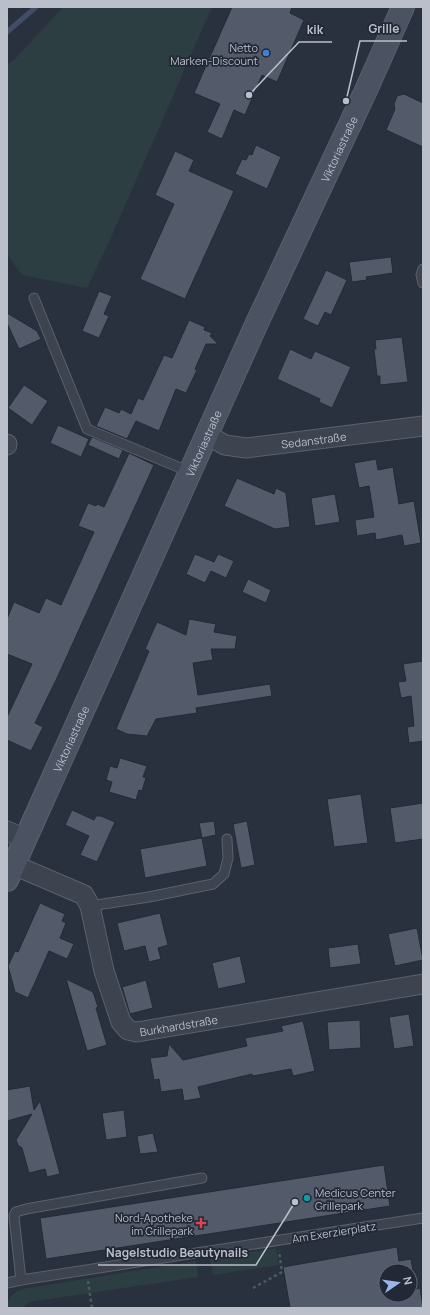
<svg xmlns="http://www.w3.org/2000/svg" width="430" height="1315" viewBox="0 0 430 1315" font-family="Manrope,sans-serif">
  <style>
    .green { fill: #2c3e41 }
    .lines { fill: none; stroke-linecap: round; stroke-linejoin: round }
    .stream { stroke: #414e66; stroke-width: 5 }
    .building { fill: #535a6a; stroke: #242a36; fill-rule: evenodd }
    .service-casing { stroke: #5b616d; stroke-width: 11 }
    .minor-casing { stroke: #5b616d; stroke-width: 21 }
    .secondary-casing { stroke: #5b616d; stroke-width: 24 }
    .path { stroke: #4b5b5f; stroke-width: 2.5; stroke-dasharray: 3 3; stroke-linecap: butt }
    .service { stroke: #3d434f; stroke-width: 9 }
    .minor { stroke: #3d434f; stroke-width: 19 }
    .secondary { stroke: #4b5262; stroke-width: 22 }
    .shop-dot { fill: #3f7fe0; stroke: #222835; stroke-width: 1.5 }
    .culture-dot { fill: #0f9aa8; stroke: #222835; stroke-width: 1.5 }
    .health-dot { fill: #e0444e; stroke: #222835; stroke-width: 1.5 }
    .labels { text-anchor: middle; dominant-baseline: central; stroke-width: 3.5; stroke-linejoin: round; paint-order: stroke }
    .poi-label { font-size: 11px; fill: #babfca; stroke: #222835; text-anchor: end }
    .street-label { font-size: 11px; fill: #babfca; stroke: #222835 }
    .leader { fill: none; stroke: #babfca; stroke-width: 1.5 }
    .callout-dot { fill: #babfca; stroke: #222835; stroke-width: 1.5 }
    .callout-label { font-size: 12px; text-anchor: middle; font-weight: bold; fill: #babfca; stroke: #222835; stroke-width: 3.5; stroke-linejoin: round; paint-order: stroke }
  </style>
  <rect width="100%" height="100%" fill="#29313f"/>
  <g class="green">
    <path d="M63 7H212L109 242 87 288 22 275 7 254V65L15 59Z"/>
    <path d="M276 1248 279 1265 213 1275 210 1259Z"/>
    <path d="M196 1261 198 1277 29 1302 26 1304 23 1308H7C7 1298 13 1293 22 1289Z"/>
  </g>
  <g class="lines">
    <path class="stream" d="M7 32 36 7"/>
  </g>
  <g class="building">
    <path d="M232 7H292L290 13 304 20 277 82 262 75 245 115 234 110 222 139 207 132 220 104 194 93Z"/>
    <path d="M404 94 423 103V147L386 130 395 109 394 104 397 96Z"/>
    <path d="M256 145 281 157 267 189 235 174 242 159 246 160 249 154 252 155Z"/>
    <path d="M175 151 194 160 189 171 234 191 185 299 140 279 174 204 155 195Z"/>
    <path d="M391 257 393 273 366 277 367 280 352 282 349 262Z"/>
    <path d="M326 270 347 280 331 315 325 312 318 326 303 319Z"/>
    <path d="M99 291 112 296 104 314 109 316 99 338 82 331Z"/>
    <path d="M7 313 37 331 41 339 19 349 7 323Z"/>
    <path d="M189 320 205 327 204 330 212 333 210 336 218 344H206L195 369 197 370 186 393 176 389 159 431 136 421 127 439 96 426 105 407 119 413 121 409 131 414 138 398 143 400 164 355 172 358Z"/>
    <path d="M402 337 408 382 380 385V376H377L374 349H376L375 340Z"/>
    <path d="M290 349 311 359 315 351 351 367 332 408 319 402 320 399 277 379Z"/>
    <path d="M24 385 48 401 32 425 8 408Z"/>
    <path d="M58 425 89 439 81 457 50 443Z"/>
    <path d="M92 437 123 450 119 459 88 445Z"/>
    <path d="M129 453 154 465 57 678 35 723 43 727 31 751 7 740V717L32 664 7 654V619L14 602 39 613 46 598 61 605 94 532 78 526 88 503 96 506 97 504 104 507Z"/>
    <path d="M376 459 378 470 393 467 399 504 414 501 421 543 404 546 402 535 376 540 375 533 357 536 355 520 374 517 369 486 359 488 354 463Z"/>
    <path d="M237 478 274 494 276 488 286 493 290 527 275 529 224 506Z"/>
    <path d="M335 494 340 522 315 526 311 498Z"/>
    <path d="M195 554 214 562 218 554 234 561 226 578 211 571 205 583 186 574Z"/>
    <path d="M248 579 271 590 266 603 242 592Z"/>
    <path d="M189 619 216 624 214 632 237 636 235 649H211L213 660 193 663 198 695 270 684 272 696 196 708 197 713 156 719 147 736 127 734 116 729 149 651 145 649 157 622 186 635Z"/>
    <path d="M423 661V741L409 743 407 727 414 726 411 696 401 698 398 682 406 681 403 664Z"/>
    <path d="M120 758 147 766 143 777 146 778 142 791 139 790 136 800 109 792 112 782 106 780 110 766 117 768Z"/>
    <path d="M361 794 368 843 334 847 327 799Z"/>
    <path d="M423 803V839L395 843 390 808Z"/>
    <path d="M72 810 94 820 96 816H101L115 822 97 862 80 855 89 836 65 825Z"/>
    <path d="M214 821 216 835 202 838 207 866 145 878 140 849 202 838 199 823Z"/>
    <path d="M247 821 255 865 241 868 233 824Z"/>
    <path d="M40 903 65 914 62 921 66 923 60 938 74 944 67 959 49 951 28 998 15 992 8 966 15 951 18 952Z"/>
    <path d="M160 913 168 945 158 948 161 959 149 962 145 946 124 951 117 923Z"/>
    <path d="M417 928 423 960 395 966 388 934Z"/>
    <path d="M358 944 361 964 330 968 328 948Z"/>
    <path d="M240 956 246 983 218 989 212 963Z"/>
    <path d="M66 979 93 992 98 1007 96 1008 107 1045 87 1051Z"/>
    <path d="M146 980 153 1008 130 1014 122 987Z"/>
    <path d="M409 1014 414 1046 394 1049 389 1017Z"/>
    <path d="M360 1020 361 1048 329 1050 327 1022Z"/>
    <path d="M303 1021 315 1071 293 1076 291 1069 253 1076 252 1074 198 1087 201 1098 184 1101 182 1089 161 1092 159 1079 154 1080 150 1058 167 1056 169 1044 183 1060 247 1046 245 1038 283 1031 281 1026Z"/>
    <path d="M30 1086 34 1110 40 1101 60 1174 47 1177 45 1169 29 1173 22 1148 18 1145 16 1140 32 1114 7 1121V1090Z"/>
    <path d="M124 1110 127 1137 106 1140 102 1113Z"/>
    <path d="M153 1133 158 1152 140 1154 137 1136Z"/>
    <path d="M384 1165 390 1206 46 1259 40 1218Z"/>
    <path d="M397 1247 399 1261 411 1259 416 1289 420 1288 423 1308H290L283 1267ZM386 1271H410V1295H386Z"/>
  </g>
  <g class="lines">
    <g class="service-casing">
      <g id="service">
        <path d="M423 269 421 275 423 283"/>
        <path d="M34 298 87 429 190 472"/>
        <path d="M90 906 149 897 213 884 224 874 228 858 227 839"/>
        <path d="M21 1280 14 1216 16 1212 26 1209 202 1178"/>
        <path d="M7 1283 21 1280 423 1218"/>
      </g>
    </g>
    <g class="minor-casing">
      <g id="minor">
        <path id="s1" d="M207 435 225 445 246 448 423 426"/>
        <path d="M7 445V444"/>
        <path d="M7 831 25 839"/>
        <path id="s2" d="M14 865 84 895 90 906 104 971 121 1022 128 1030 137 1032 423 984"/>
      </g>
    </g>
    <g class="secondary-casing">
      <g id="secondary">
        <path id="s3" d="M7 880 256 325 367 88 403 7"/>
      </g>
    </g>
    <g class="path">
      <path d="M88 1281 92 1308"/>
      <path d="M253 1288 282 1272 279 1251"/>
    </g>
    <use href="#service" class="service"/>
    <use href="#minor" class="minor"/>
    <use href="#secondary" class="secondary"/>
  </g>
  <circle class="shop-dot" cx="266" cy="53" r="4"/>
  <circle class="culture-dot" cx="307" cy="1198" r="4"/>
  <path class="health-dot" d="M199 1217h4v4h4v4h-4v4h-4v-4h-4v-4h4z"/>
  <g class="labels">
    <g class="poi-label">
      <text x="258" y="47">Netto<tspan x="258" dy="13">Marken-Discount</tspan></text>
      <text x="315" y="1192" text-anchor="start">Medicus Center<tspan x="315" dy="13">Grillepark</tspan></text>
      <text x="193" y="1217">Nord-Apotheke<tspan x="193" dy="13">im Grillepark</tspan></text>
    </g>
    <g class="street-label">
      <text stroke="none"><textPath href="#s3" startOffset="803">Viktoriastraße</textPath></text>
      <text stroke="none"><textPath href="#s1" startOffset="110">Sedanstraße</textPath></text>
      <text stroke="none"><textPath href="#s3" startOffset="479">Viktoriastraße</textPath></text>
      <text stroke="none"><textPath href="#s3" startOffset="155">Viktoriastraße</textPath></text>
      <text stroke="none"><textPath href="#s2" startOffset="271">Burkhardstraße</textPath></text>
      <text transform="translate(334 1232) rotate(-9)">Am Exerzierplatz</text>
    </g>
  </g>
  <path class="leader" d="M346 101L360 41H407M249 95L299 42H332M295 1202L256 1265H98"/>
  <g class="callout-dot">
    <circle cx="346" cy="101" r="4"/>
    <circle cx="249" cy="95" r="4"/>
    <circle cx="295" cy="1202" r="4"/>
  </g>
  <g class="callout-label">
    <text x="384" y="33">Grille</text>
    <text x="315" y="34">kik</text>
    <text x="177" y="1257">Nagelstudio Beautynails</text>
  </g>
  <rect width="430" height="1315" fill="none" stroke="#babfca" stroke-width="16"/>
  <g transform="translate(398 1283) rotate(77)"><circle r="19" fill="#222835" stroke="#5f6471"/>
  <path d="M0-3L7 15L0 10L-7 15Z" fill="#9ab5ee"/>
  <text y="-6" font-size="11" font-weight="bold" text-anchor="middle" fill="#babfca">N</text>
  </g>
</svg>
